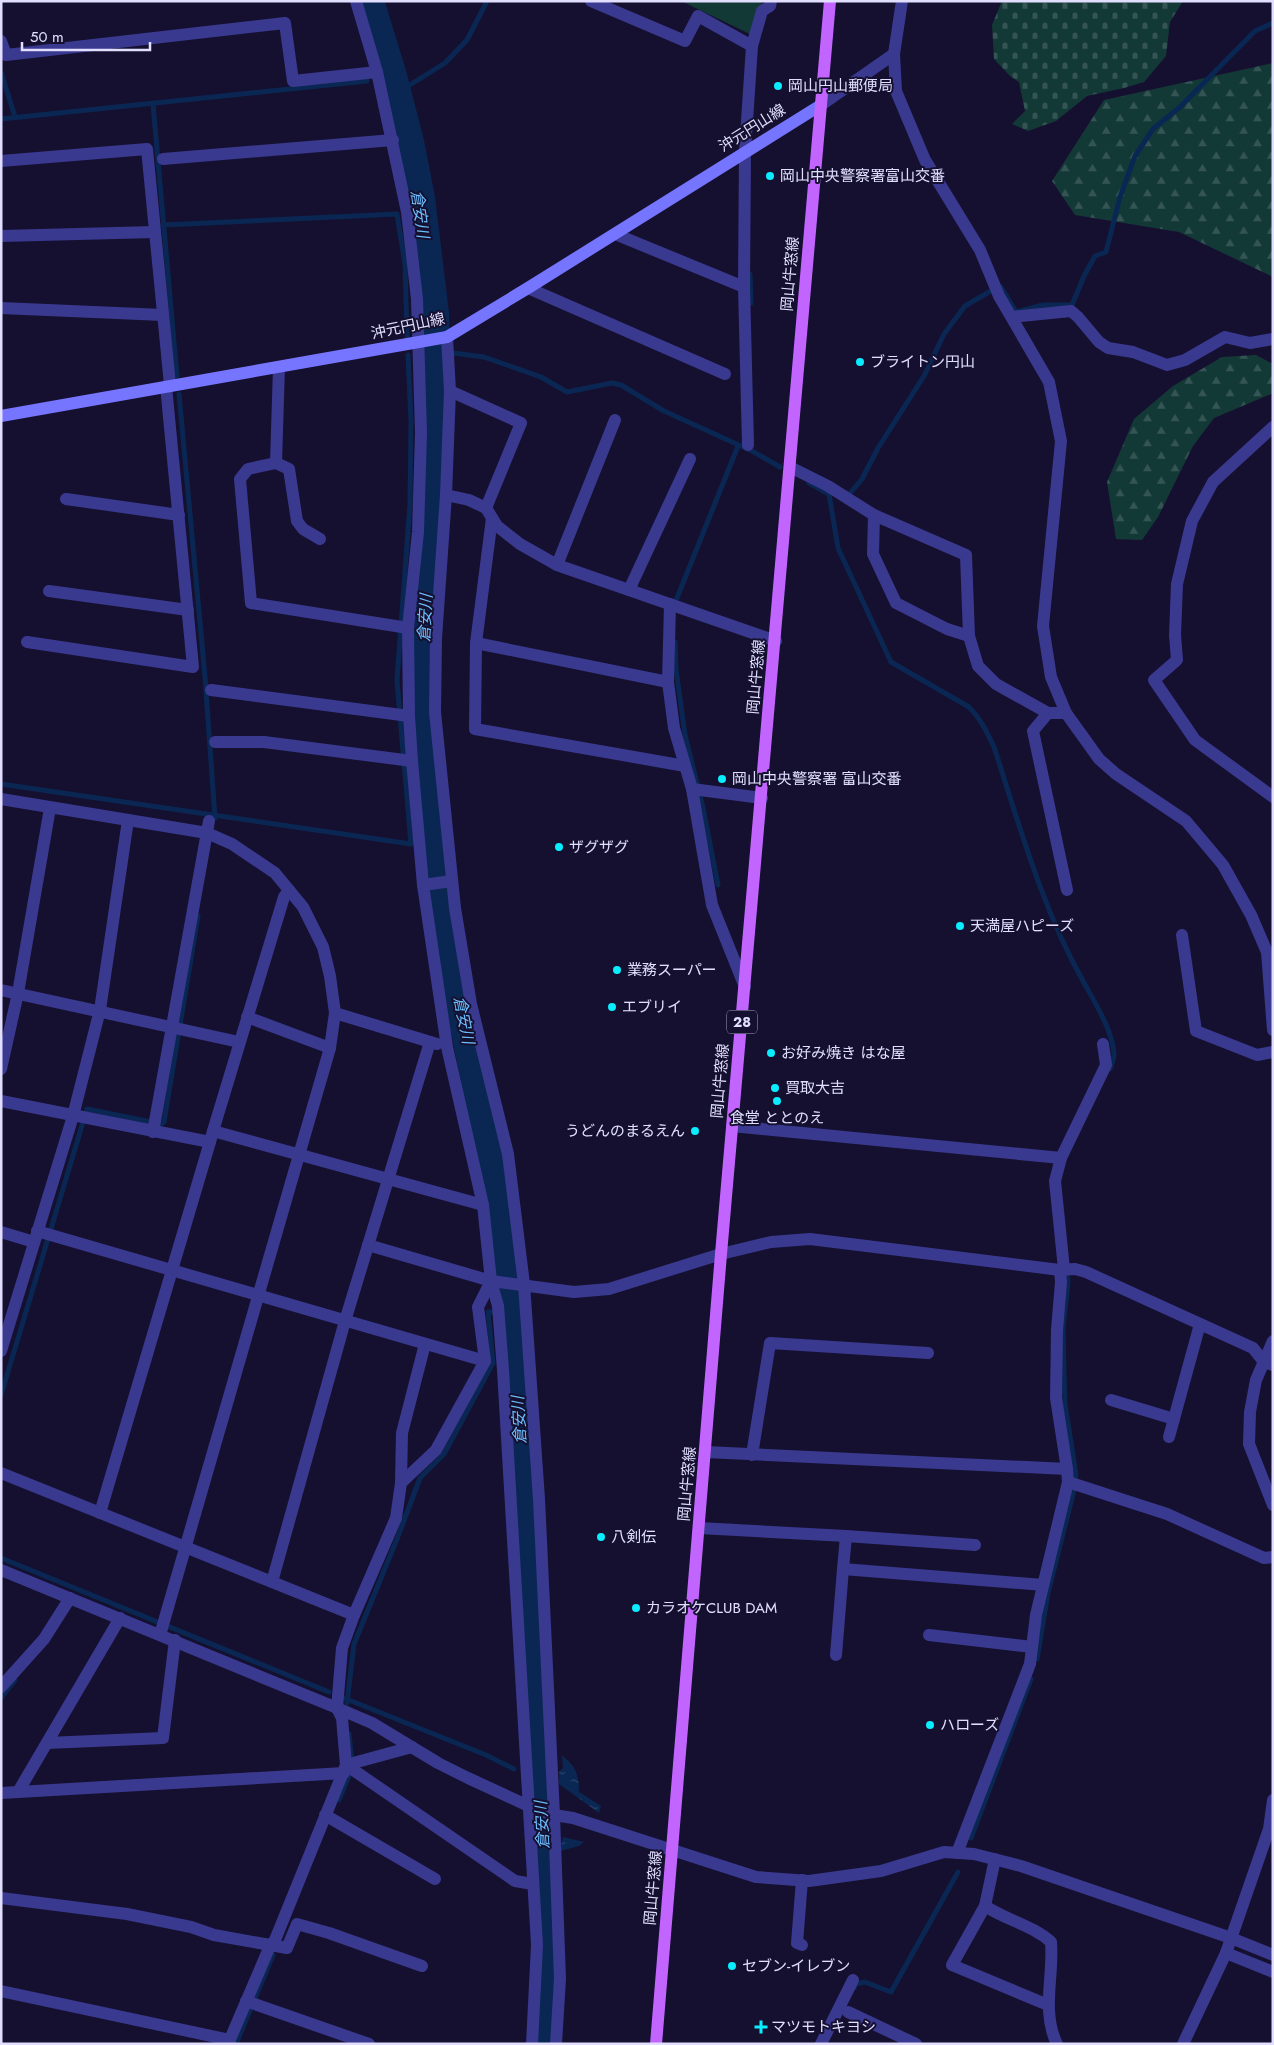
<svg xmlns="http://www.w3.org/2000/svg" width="1274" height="2045" viewBox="0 0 1274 2045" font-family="Jost,'Noto Sans JP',sans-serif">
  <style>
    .grass { fill: #133937 }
    .forest { fill: url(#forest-firs) }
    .cemetery { fill: url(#cemetery-stones) }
    .water { fill: url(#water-ripples) }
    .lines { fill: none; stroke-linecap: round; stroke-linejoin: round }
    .stream { stroke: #0a2754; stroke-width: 5 }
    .river { stroke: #0a2754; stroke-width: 30 }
    .minor { stroke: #3a3990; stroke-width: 12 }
    .secondary { stroke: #7675ff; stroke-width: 12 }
    .primary { stroke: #c265ff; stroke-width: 12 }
    .poi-dot { fill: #0aecff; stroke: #15102f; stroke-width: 2 }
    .labels { text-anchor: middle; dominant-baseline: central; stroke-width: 4; stroke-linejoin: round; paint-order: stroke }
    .shield { fill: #15102f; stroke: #a4a0c1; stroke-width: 1 }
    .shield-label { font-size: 14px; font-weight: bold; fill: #e1deff }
    .poi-label { font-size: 15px; fill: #e1deff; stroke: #15102f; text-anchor: start }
    .street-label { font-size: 15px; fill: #e1deff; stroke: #15102f }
    .water-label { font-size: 16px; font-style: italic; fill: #6cbeff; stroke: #15102f }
  </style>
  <defs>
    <pattern id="forest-firs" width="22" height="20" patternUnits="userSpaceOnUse" patternTransform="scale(1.25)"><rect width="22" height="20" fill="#133937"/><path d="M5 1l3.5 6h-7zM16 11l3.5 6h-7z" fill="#355555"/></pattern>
    <pattern id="cemetery-stones" width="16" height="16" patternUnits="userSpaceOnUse" patternTransform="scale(1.25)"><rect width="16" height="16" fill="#133937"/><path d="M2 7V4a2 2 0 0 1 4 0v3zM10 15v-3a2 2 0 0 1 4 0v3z" fill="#355555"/></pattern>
    <pattern id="water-ripples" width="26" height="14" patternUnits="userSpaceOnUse" patternTransform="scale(1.25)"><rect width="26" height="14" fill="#0a2754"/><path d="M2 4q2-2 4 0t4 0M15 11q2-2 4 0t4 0" fill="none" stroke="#2d466e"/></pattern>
  </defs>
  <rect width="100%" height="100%" fill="#15102f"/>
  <path class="grass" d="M681 1H762L752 35Z"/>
  <g class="forest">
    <path d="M1273 63V277L1179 232 1075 215 1052 181 1104 100Z"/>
    <path d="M1256 355 1273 364V393L1214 418 1193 446 1158 517 1142 540 1116 539 1107 482 1134 419 1173 386 1222 357Z"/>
  </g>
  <path class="cemetery" d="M1002 1H1183L1170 22 1166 56 1144 82 1124 88 1087 96 1056 121 1028 131 1012 124 1025 111 1019 82 1010 76 994 59 992 25Z"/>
  <g class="water">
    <path d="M562 1756C576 1765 579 1776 579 1792L601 1806 599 1813 559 1784V1772L563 1768Z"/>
    <path d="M563 1837 584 1842 579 1846 560 1851Z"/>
  </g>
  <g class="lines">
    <g class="stream">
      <path d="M1 72 15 117"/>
      <path d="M386 79 392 76"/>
      <path d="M397 93 445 63 467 40 487 1"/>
      <path d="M153 104 177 376"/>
      <path d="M1 119 367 81"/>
      <path d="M163 225 397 214 405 264 407 336"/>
      <path d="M750 274 751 303"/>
      <path d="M1001 287 1016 312 1043 305H1072L1084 276 1095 256 1106 252 1120 197 1135 156 1153 129 1180 107 1255 31 1273 23"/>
      <path d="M453 353 484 357 541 377 567 392 612 383 621 385 664 411 752 451 780 467"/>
      <path d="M435 355 440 354"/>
      <path d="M179 394 205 677 215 818"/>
      <path d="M809 483 829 494 838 548 891 662 969 707C981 719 987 732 994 747 1020 827 1042 908 1083 981 1094 1001 1113 1031 1114 1054 1114 1059 1112 1064 1110 1069"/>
      <path d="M851 492 862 479 878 448 924 376 944 334 965 306 989 292"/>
      <path d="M675 606 677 598 738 446"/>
      <path d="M675 642 676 669 685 735 703 808 718 885"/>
      <path d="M1 784 411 844 397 680 410 504 411 421 408 355"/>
      <path d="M503 1311 512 1310"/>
      <path d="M1 1395 87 1109 161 1124 164 1122 198 916"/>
      <path d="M1 1558 329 1692"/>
      <path d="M1037 1659 1048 1593 1073 1494 1076 1475 1065 1404 1064 1373 1063 1327 1068 1283 1067 1271"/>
      <path d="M1 1698 15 1680"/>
      <path d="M344 1698 486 1755 514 1769"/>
      <path d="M347 1703 354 1644 397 1539 420 1478 444 1454 493 1363 488 1312H494"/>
      <path d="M349 1734 352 1763"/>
      <path d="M533 1773 540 1774"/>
      <path d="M339 1800 350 1773"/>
      <path d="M971 1838 1031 1679"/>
      <path d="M543 1849 554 1847"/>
      <path d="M535 1878 545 1879"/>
      <path d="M854 1988 856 1984 865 1982 891 1992 958 1872"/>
      <path d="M236 2044 273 1955"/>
    </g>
    <path class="river" d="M369 1 392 76 409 142 420 198 434 313 435 355 432 508 423 636 426 747 439 897 493 1165 511 1295 513 1351 549 1946 548 1994 544 2044"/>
    <g class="minor">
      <path d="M356 1 377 72 407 212 417 299 421 433 418 532 408 628 409 716 412 761 423 885 447 1047 483 1205 491 1281 498 1306 503 1370 537 1945 532 2044"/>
      <path d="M591 1 685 41 698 16 752 46"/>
      <path d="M902 1 894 54 896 91 925 160 980 250 999 296 1049 382 1061 441 1043 626 1051 677 1066 713 1099 759 1116 774 1186 821 1223 865 1251 915 1267 952 1273 1030"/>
      <path d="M1 41 6 55 285 23 293 81 377 72"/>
      <path d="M821 105 894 54"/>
      <path d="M163 159 393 140"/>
      <path d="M1 161 147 149 170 385"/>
      <path d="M615 234 744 287"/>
      <path d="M1 236 155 232"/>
      <path d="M528 288 725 374"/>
      <path d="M1 308 163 315"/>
      <path d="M1012 317 1071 311 1078 317 1099 342 1108 348 1133 352 1167 365 1185 360 1225 337 1250 343 1273 339"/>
      <path d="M447 337 450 391 521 423 486 508 497 526 520 544 557 565 776 641"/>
      <path d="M279 367 276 463 248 469 240 479 251 603 408 628"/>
      <path d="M450 391 446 495 436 638 435 712 455 908 471 1004 508 1154 524 1284 539 1499 554 1815 560 1979 556 2044"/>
      <path d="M1273 427 1213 482 1192 521 1177 584 1175 635 1177 660 1154 680 1195 740 1273 797"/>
      <path d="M748 445 744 287 745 151 752 46 762 11 770 6 771 1"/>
      <path d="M276 463 289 469 297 521 303 529 320 539"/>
      <path d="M790 467 828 486 874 515 966 555 969 636 978 666 996 684 1048 713H1066"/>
      <path d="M446 495 469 500 486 508"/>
      <path d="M66 499 179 515"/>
      <path d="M874 515 873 554 896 603 947 629 969 636"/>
      <path d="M492 518 476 643 475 729 685 766"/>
      <path d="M557 565 615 420"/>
      <path d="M629 590 690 459"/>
      <path d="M49 591 188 610"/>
      <path d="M670 604 668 682 674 728 692 789 712 905 745 987"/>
      <path d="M27 642 193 667 166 386"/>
      <path d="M476 643 668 682"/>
      <path d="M211 690 409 716"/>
      <path d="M1048 713 1033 731 1067 890"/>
      <path d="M215 742H264L412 761"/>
      <path d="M692 789 762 798"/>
      <path d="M1 799 207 833 232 844 275 873 303 907 323 947 330 976 335 1013 330 1048 160 1635"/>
      <path d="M423 885 452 881"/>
      <path d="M1182 935 1196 1031 1257 1055 1273 1052"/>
      <path d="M1 990 239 1042"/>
      <path d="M335 1013 437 1044"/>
      <path d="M247 1017 330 1048"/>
      <path d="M1 1069 18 993 50 808"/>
      <path d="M1 1101 210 1142 213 1131 483 1205"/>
      <path d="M732 1126 1061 1158"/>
      <path d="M213 1131 284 897 289 890"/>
      <path d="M153 1132 209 821"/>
      <path d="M37 1231 485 1361"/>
      <path d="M1 1232 34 1242"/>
      <path d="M368 1245 491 1281 574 1292 609 1289 721 1254 771 1242 810 1239 1060 1270 1075 1269 1086 1272 1253 1348 1264 1362 1273 1365"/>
      <path d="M1064 1269 1055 1181 1061 1158 1106 1065 1103 1044"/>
      <path d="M1273 1341 1256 1380 1250 1412 1249 1444 1273 1505"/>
      <path d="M1 1351 73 1116 100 1010 128 820"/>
      <path d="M1111 1400 1174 1419"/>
      <path d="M1169 1437 1200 1324"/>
      <path d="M706 1452 1067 1469 1056 1398 1057 1330 1061 1282 1060 1270"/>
      <path d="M752 1455 770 1343 928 1353"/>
      <path d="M1 1473 354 1615"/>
      <path d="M1068 1482 1167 1514 1264 1558 1273 1557"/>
      <path d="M401 1483 402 1433 425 1344"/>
      <path d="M100 1513 210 1142"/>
      <path d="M699 1528 846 1536 843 1569 1043 1585"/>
      <path d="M846 1536 975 1545"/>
      <path d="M1 1570 337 1708 372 1723 438 1763 468 1778 535 1809 554 1815 573 1818 756 1877 809 1881 881 1871 944 1852 974 1854 1021 1866 1231 1938 1273 1955"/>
      <path d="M272 1582 345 1321 430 1042"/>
      <path d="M929 1635 1032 1647"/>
      <path d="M836 1655 843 1569"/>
      <path d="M1 1687 44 1639 70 1598"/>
      <path d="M47 1743 163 1738 175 1640"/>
      <path d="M346 1765 515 1881 533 1884"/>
      <path d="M346 1765 412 1747"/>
      <path d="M18 1792 120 1618"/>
      <path d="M1 1793 344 1773"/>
      <path d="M325 1815 435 1879"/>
      <path d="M957 1853 1030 1664 1036 1615 1068 1482 1067 1469"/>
      <path d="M995 1859 985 1906C1006 1920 1032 1925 1051 1942 1054 1976 1041 2011 1057 2044"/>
      <path d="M802 1880 797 1943 802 1945"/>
      <path d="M1 1898 127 1914 191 1927 214 1935 287 1948 297 1924 329 1933 422 1966"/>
      <path d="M985 1906 952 1965 1048 2005"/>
      <path d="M1226 1953 1273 1972"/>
      <path d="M1 1991 230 2040"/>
      <path d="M246 2001 369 2044"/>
      <path d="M848 2012 916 2044"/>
      <path d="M228 2044 270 1946 275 1940 346 1765 342 1718 337 1708 342 1648 354 1615 396 1518 401 1483 436 1450 485 1361 478 1307 491 1281"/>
      <path d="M821 2044 853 1980"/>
      <path d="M1183 2044 1226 1953 1269 1829 1273 1800"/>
    </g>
    <path class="secondary" d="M1 416 447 337 528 288 821 105"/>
    <path class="primary" d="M656 2044 721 1254 830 1"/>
  </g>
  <g class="poi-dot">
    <circle cx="778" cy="86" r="5"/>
    <circle cx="770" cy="176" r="5"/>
    <circle cx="860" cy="362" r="5"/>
    <circle cx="722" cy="779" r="5"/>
    <circle cx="559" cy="847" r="5"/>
    <circle cx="960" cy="926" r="5"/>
    <circle cx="617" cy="970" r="5"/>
    <circle cx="612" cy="1007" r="5"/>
    <circle cx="771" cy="1053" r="5"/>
    <circle cx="775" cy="1088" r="5"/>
    <circle cx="777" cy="1101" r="5"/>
    <circle cx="695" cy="1131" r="5"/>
    <circle cx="601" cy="1537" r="5"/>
    <circle cx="636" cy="1608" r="5"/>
    <circle cx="930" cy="1725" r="5"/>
    <circle cx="732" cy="1966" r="5"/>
    <path d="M758.5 2019.5h5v5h5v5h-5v5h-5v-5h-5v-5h5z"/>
  </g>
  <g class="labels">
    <rect class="shield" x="727" y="1010.5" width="30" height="23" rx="4"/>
    <g class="shield-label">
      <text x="742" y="1022">28</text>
    </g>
    <g class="poi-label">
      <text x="788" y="86">岡山円山郵便局</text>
      <text x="780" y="176">岡山中央警察署富山交番</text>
      <text x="870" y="362">ブライトン円山</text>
      <text x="732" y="779">岡山中央警察署 富山交番</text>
      <text x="569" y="847">ザグザグ</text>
      <text x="970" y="926">天満屋ハピーズ</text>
      <text x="627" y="970">業務スーパー</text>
      <text x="622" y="1007">エブリイ</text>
      <text x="781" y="1053">お好み焼き はな屋</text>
      <text x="785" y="1088">買取大吉</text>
      <text x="777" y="1118" text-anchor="middle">食堂 ととのえ</text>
      <text x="685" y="1131" text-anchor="end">うどんのまるえん</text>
      <text x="611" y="1537">八剣伝</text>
      <text x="646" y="1608">カラオケCLUB DAM</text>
      <text x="940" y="1725">ハローズ</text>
      <text x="742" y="1966">セブン-イレブン</text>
      <text x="771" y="2027">マツモトキヨシ</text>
    </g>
    <g class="street-label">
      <text transform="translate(752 128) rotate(-32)">沖元円山線</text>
      <text transform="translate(790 274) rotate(-85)">岡山牛窓線</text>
      <text transform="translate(408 326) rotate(-12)">沖元円山線</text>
      <text transform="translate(756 677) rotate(-85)">岡山牛窓線</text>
      <text transform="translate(720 1081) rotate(-85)">岡山牛窓線</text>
      <text transform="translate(687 1484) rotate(-85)">岡山牛窓線</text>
      <text transform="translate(653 1888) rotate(-85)">岡山牛窓線</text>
    </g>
    <g class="water-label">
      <text transform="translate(420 214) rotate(82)">倉安川</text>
      <text transform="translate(425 618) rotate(-87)">倉安川</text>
      <text transform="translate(464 1020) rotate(79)">倉安川</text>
      <text transform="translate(519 1420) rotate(-93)">倉安川</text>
      <text transform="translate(542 1825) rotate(-93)">倉安川</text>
    </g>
  </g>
  <rect width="1274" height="2045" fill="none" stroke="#e1deff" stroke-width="5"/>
  <path d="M22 42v8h128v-8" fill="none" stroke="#e1deff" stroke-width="2.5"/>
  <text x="30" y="42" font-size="15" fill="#e1deff" stroke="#15102f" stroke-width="4" paint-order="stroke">50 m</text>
</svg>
